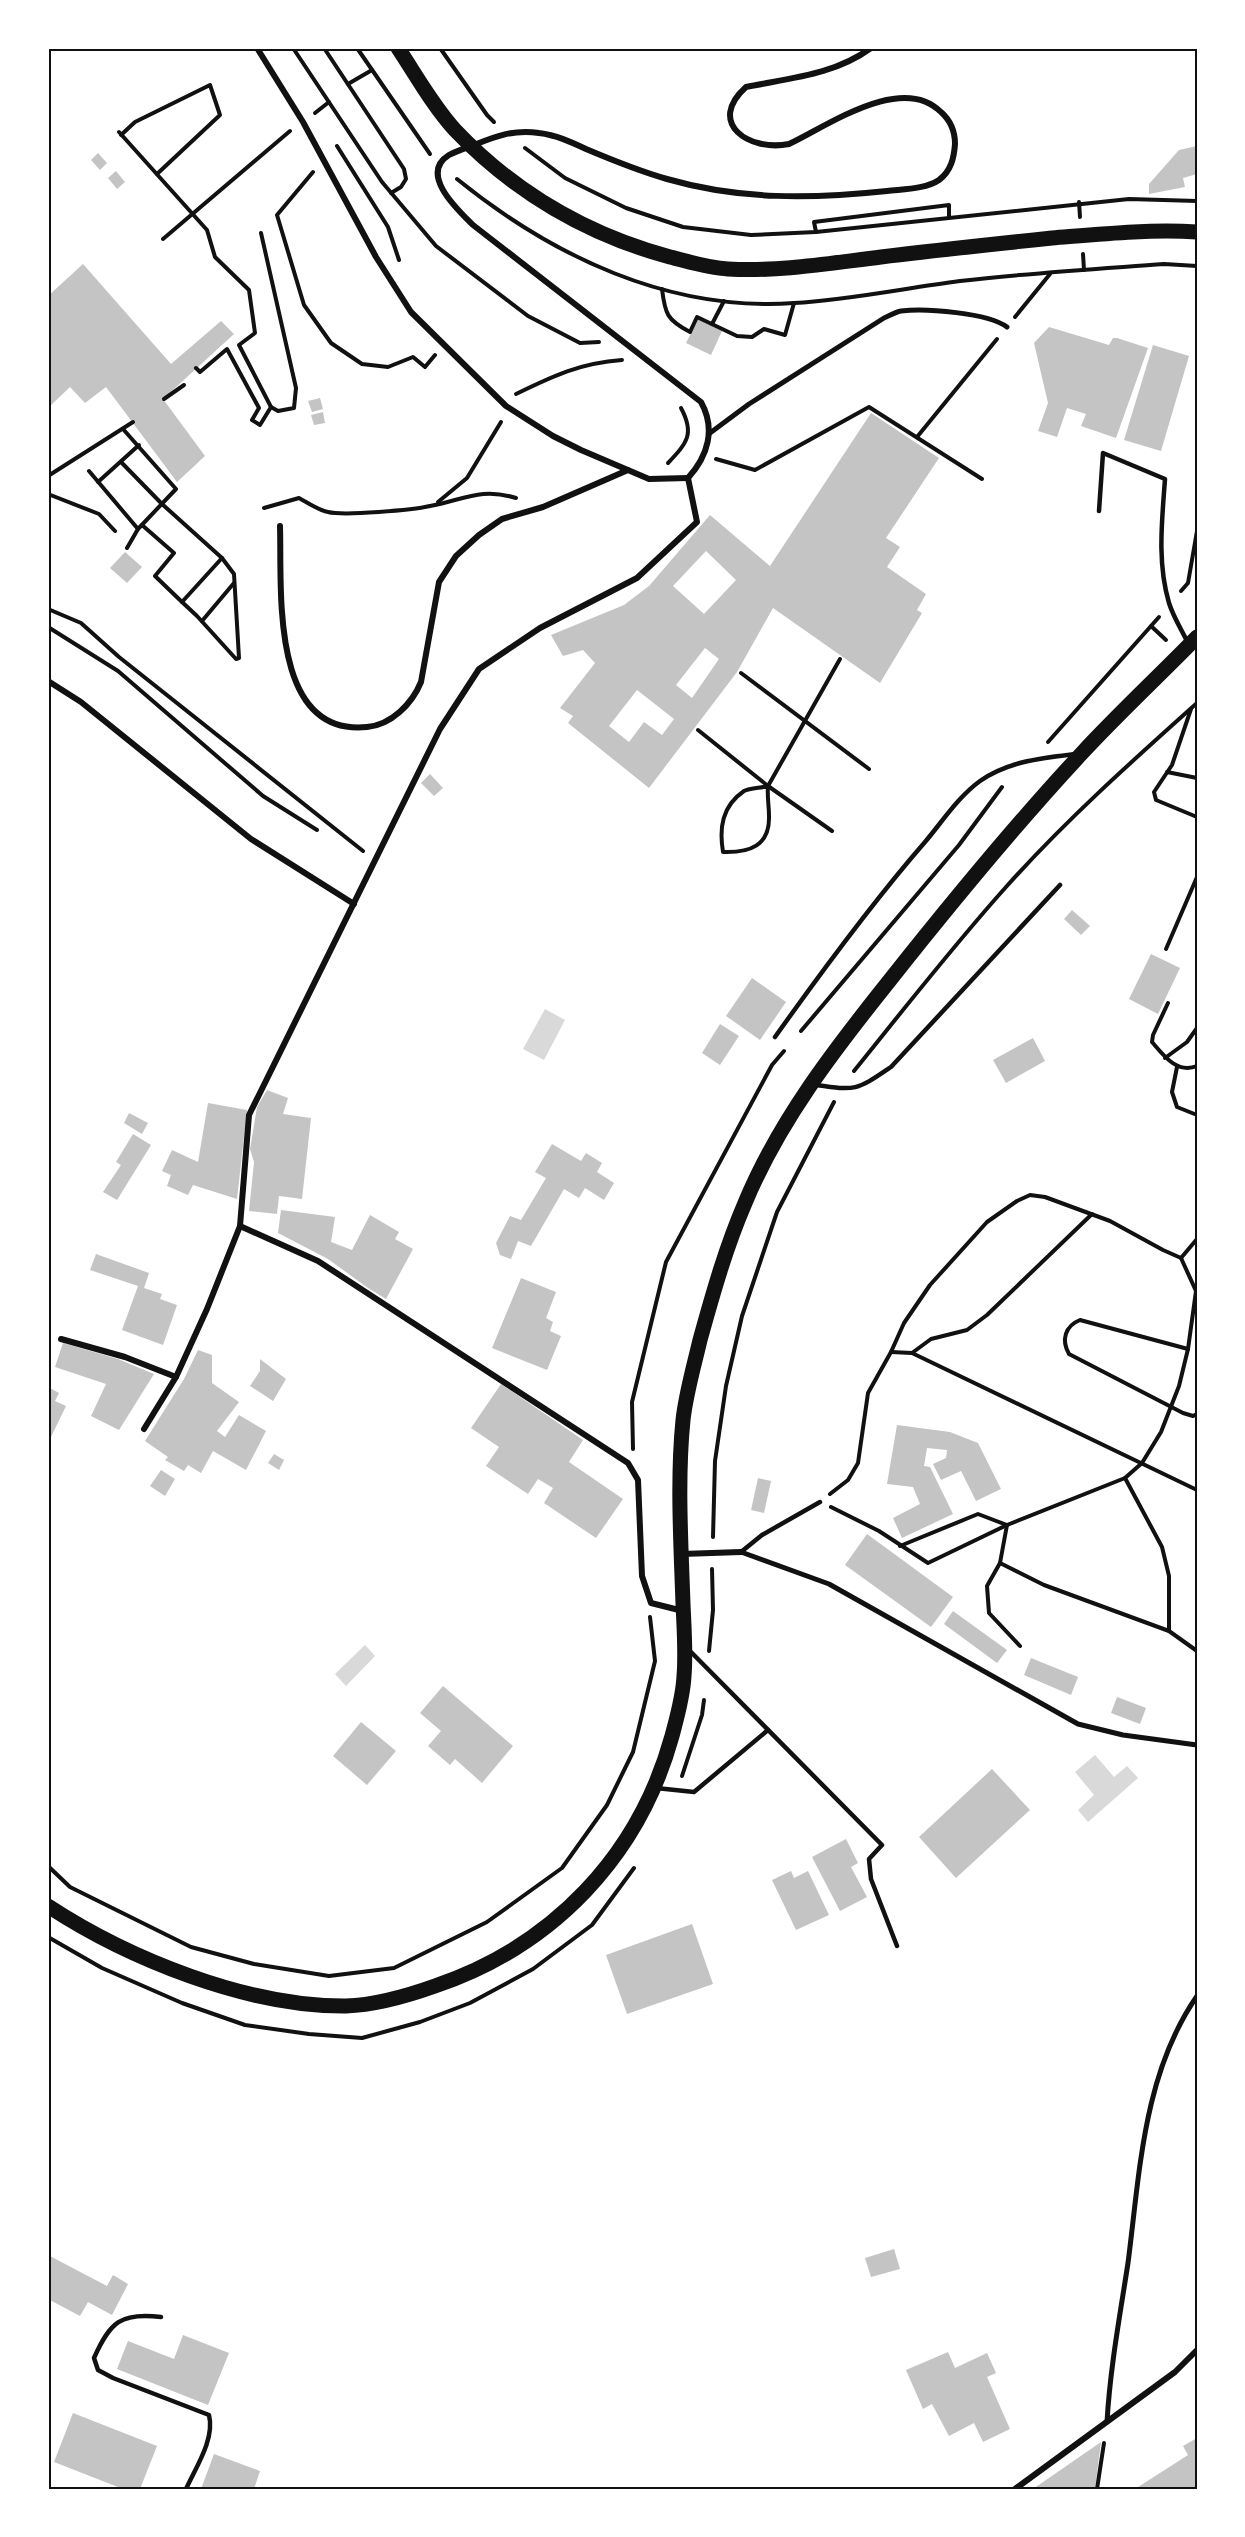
<svg xmlns="http://www.w3.org/2000/svg" width="1245" height="2537" viewBox="0 0 1245 2537" font-family="'Fira Sans Condensed',sans-serif">
  <style>
    .water { fill: #d9d9d9 }
    .building { fill: #c4c4c4; fill-rule: evenodd }
    .lines { fill: none; stroke-linecap: round; stroke-linejoin: round }
    .path { stroke: #111; stroke-width: 4 }
    .service { stroke: #111; stroke-width: 4.5 }
    .pedestrian { stroke: #111; stroke-width: 5 }
    .minor { stroke: #111; stroke-width: 6 }
    .primary { stroke: #111; stroke-width: 15 }
    .neatline { fill: none; stroke: #111; stroke-width: 2 }
  </style>
  <rect width="100%" height="100%" fill="#fff"/>
  <g class="water">
    <path d="M545 1009 565 1020 544 1060 523 1049Z"/>
    <path d="M365 1645 375 1656 346 1686 335 1674Z"/>
    <path d="M1095 1755 1114 1777 1127 1766 1138 1778 1088 1822 1078 1810 1094 1795 1075 1772Z"/>
  </g>
  <g class="building">
    <path d="M1197 146V174L1183 178 1185 187 1149 194V184L1179 150Z"/>
    <path d="M98 153 107 163 100 170 91 160Z"/>
    <path d="M116 171 125 182 117 189 108 178Z"/>
    <path d="M83 264 171 364 221 321 234 334 163 399 205 456 177 482 106 387 85 403 70 387 48 408V296Z"/>
    <path d="M698 319 722 331 711 355 686 343Z"/>
    <path d="M1049 327 1109 345 1113 338H1117L1148 348 1116 438 1081 426 1086 414 1067 408 1057 437 1038 431 1048 403 1034 343Z"/>
    <path d="M1153 345 1189 356 1161 451 1124 440Z"/>
    <path d="M320 398 323 409 312 412 308 401Z"/>
    <path d="M323 412 325 423 314 425 311 415Z"/>
    <path d="M871 413 939 458 886 538 900 547 887 567 926 594 917 610 922 613 880 683 773 608 737 672 649 788 568 723 573 716 560 708 595 663 583 650 563 656 551 635 624 605 649 586 710 515 770 566ZM706 551 736 580 704 614 673 586ZM705 648 719 659 692 698 676 685ZM637 690 674 719 662 735 644 722 629 742 609 726Z"/>
    <path d="M125 552 142 567 127 583 110 568Z"/>
    <path d="M430 774 443 788 434 796 421 783Z"/>
    <path d="M1072 910 1090 926 1081 935 1064 919Z"/>
    <path d="M1151 954 1180 968 1158 1014 1129 999Z"/>
    <path d="M752 978 786 1002 760 1040 726 1016Z"/>
    <path d="M720 1024 739 1036 720 1065 702 1053Z"/>
    <path d="M1033 1038 1045 1061 1006 1083 993 1060Z"/>
    <path d="M267 1090 288 1098 283 1114 311 1118 302 1199 279 1196 277 1214 249 1211 254 1162 250 1149 257 1107Z"/>
    <path d="M208 1103 247 1110 237 1199 193 1185 188 1195 167 1186 171 1175 162 1171 172 1150 198 1162Z"/>
    <path d="M129 1113 148 1123 142 1134 124 1123Z"/>
    <path d="M133 1134 151 1145 117 1200 103 1192 121 1165 116 1162Z"/>
    <path d="M552 1144 581 1161 586 1153 602 1163 597 1172 614 1183 604 1200 585 1188 579 1198 564 1189 531 1246 518 1241 511 1259 500 1255 496 1243 510 1216 521 1220 546 1178 535 1172Z"/>
    <path d="M281 1210 335 1217 331 1242 352 1250 370 1215 399 1232 395 1239 413 1249 386 1299 368 1288 328 1259 278 1233Z"/>
    <path d="M96 1254 149 1273 144 1288 162 1294 160 1299 177 1305 163 1345 122 1330 138 1286 90 1270Z"/>
    <path d="M521 1278 556 1292 546 1318 553 1322 550 1331 561 1336 547 1370 492 1348Z"/>
    <path d="M63 1343 118 1359 154 1374 119 1430 91 1416 106 1384 55 1367Z"/>
    <path d="M198 1350 212 1355V1383L239 1402 217 1431 225 1437 239 1415 266 1431 246 1470 213 1451 201 1473 188 1465 184 1471 165 1460 168 1457 145 1441 184 1379Z"/>
    <path d="M260 1359 286 1379 273 1401 250 1386 260 1371Z"/>
    <path d="M501 1384 583 1440 569 1462 623 1499 596 1538 544 1503 553 1488 538 1479 528 1494 486 1466 499 1447 471 1428Z"/>
    <path d="M48 1387 59 1393 55 1401 66 1406 51 1437 48 1435Z"/>
    <path d="M897 1425 950 1432 978 1443 1001 1489 976 1501 961 1471 941 1480 933 1464 946 1458 947 1450 927 1448 924 1466 930 1467 953 1514 902 1538 893 1518 920 1504 913 1487 887 1484Z"/>
    <path d="M274 1454 284 1460 279 1470 268 1463Z"/>
    <path d="M161 1470 175 1479 165 1496 150 1486Z"/>
    <path d="M758 1478 771 1481 764 1513 751 1510Z"/>
    <path d="M867 1534 953 1597 931 1627 845 1565Z"/>
    <path d="M953 1611 1007 1650 997 1663 944 1624Z"/>
    <path d="M1031 1658 1078 1677 1071 1695 1024 1675Z"/>
    <path d="M443 1686 513 1746 482 1783 455 1759 450 1765 428 1746 441 1731 420 1713Z"/>
    <path d="M1117 1697 1146 1708 1140 1724 1111 1713Z"/>
    <path d="M361 1722 396 1751 367 1785 333 1756Z"/>
    <path d="M992 1769 1030 1810 956 1878 919 1837Z"/>
    <path d="M846 1839 858 1863 851 1867 867 1897 840 1911 812 1857Z"/>
    <path d="M791 1871 794 1878 808 1871 829 1915 796 1930 772 1880Z"/>
    <path d="M692 1924 713 1984 627 2014 606 1955Z"/>
    <path d="M894 2249 900 2269 871 2277 865 2258Z"/>
    <path d="M48 2255 107 2286 113 2275 128 2284 112 2315 88 2302 80 2316 48 2299Z"/>
    <path d="M183 2335 229 2353 208 2405 117 2369 128 2341 174 2359Z"/>
    <path d="M948 2352 955 2368 987 2353 996 2373 987 2377 1010 2429 983 2442 974 2423 949 2436 932 2404 923 2409 906 2370Z"/>
    <path d="M73 2413 157 2446 140 2489H123L54 2462Z"/>
    <path d="M1197 2438V2489H1135L1188 2455 1183 2446Z"/>
    <path d="M1101 2442 1095 2489H1033Z"/>
    <path d="M214 2454 260 2471 254 2489H201Z"/>
  </g>
  <g class="lines">
    <g class="path">
      <path d="M293 48 382 182 436 246 528 316 580 343 599 342"/>
      <path d="M324 48 404 169 406 179 401 187 391 193"/>
      <path d="M357 48 430 154"/>
      <path d="M440 48 487 115 494 122"/>
      <path d="M348 84 372 70"/>
      <path d="M315 113 329 102"/>
      <path d="M119 132 207 230 215 257 249 290 255 333 239 345 271 407 278 411 294 408 296 388 261 233"/>
      <path d="M121 135 135 122 210 85 220 115 157 174"/>
      <path d="M337 146 388 227 399 260"/>
      <path d="M525 148 565 178 626 208 683 227 751 235 816 232 1129 199 1197 201"/>
      <path d="M313 172 277 215 304 305 331 343 362 364 388 367 413 357 425 367 435 355"/>
      <path d="M457 179C552 256 669 312 794 303 849 300 905 288 960 281 1028 273 1096 269 1164 264L1197 266"/>
      <path d="M1079 202 1080 217"/>
      <path d="M816 232 814 222 949 205V217"/>
      <path d="M163 239 290 131"/>
      <path d="M1083 254 1084 270"/>
      <path d="M662 289C665 314 667 320 690 332L697 317 737 336 752 337 764 329 785 335 794 303"/>
      <path d="M1015 317 1050 274"/>
      <path d="M712 324 724 301"/>
      <path d="M196 368 200 372 227 349 259 408 252 420 260 425 271 407"/>
      <path d="M516 394C553 376 580 363 622 360"/>
      <path d="M164 399 184 385"/>
      <path d="M123 429 176 489 138 529 127 548"/>
      <path d="M917 437 997 339"/>
      <path d="M716 459 755 470 869 407 982 479"/>
      <path d="M121 462 162 504 222 558 182 602 155 576 174 553 142 525"/>
      <path d="M668 463C687 443 695 434 681 408"/>
      <path d="M89 471 138 529"/>
      <path d="M48 476 133 422"/>
      <path d="M98 482 139 445"/>
      <path d="M48 494 99 514 115 531"/>
      <path d="M438 502 467 478 501 422"/>
      <path d="M264 508 299 498C308 503 318 510 328 512 344 516 413 510 430 506 463 500 481 487 516 498"/>
      <path d="M1181 591 1188 583 1197 531"/>
      <path d="M182 602 197 616 236 659 239 658 234 574 222 558"/>
      <path d="M48 609 81 623 119 657 363 851"/>
      <path d="M202 621 234 583"/>
      <path d="M1151 626 1166 640"/>
      <path d="M48 627 118 671 263 796 317 830"/>
      <path d="M741 673 869 769"/>
      <path d="M1191 709 1172 765 1154 792 1156 800 1197 817"/>
      <path d="M698 730 768 786 832 831"/>
      <path d="M1048 742 1159 617"/>
      <path d="M1167 772 1197 778"/>
      <path d="M768 786C767 797 769 805 769 816 770 846 749 853 723 852 719 828 722 806 744 791 750 788 761 788 768 786Z"/>
      <path d="M768 786 840 659"/>
      <path d="M1166 949 1197 877"/>
      <path d="M1168 1003 1153 1035 1152 1042C1164 1056 1177 1074 1197 1066"/>
      <path d="M801 1031 959 845 1002 787"/>
      <path d="M1165 1058 1187 1042 1197 1028"/>
      <path d="M1177 1067 1172 1092 1177 1107 1197 1115"/>
      <path d="M854 1071C904 1009 953 946 1006 887 1065 821 1131 762 1197 703"/>
      <path d="M1181 1258 1197 1239"/>
      <path d="M1188 1349 1080 1320C1065 1326 1061 1340 1069 1354L1183 1413 1193 1416 1197 1414"/>
      <path d="M891 1352 912 1353 1197 1490"/>
      <path d="M912 1353 931 1339 967 1330 987 1315 1092 1214"/>
      <path d="M633 1449 632 1402 666 1262 772 1065 784 1051"/>
      <path d="M1125 1478 1162 1547 1169 1576V1631"/>
      <path d="M830 1494 848 1480 858 1463 868 1393 891 1352 904 1323 930 1285 987 1222 1017 1201 1030 1195 1045 1197 1110 1221 1163 1250 1181 1258 1196 1291 1188 1349 1179 1386 1161 1432 1142 1463 1125 1478 1007 1525 978 1514 900 1546"/>
      <path d="M831 1507 879 1531 928 1563 1007 1525"/>
      <path d="M1007 1525 1000 1563 1044 1585 1169 1631 1197 1651"/>
      <path d="M713 1537 715 1461 726 1386 742 1316 777 1212 834 1102"/>
      <path d="M1000 1563 987 1586 989 1613 1020 1646"/>
      <path d="M709 1651 713 1610 712 1569"/>
      <path d="M682 1776 702 1715 704 1700"/>
      <path d="M48 1866 70 1887 191 1947 254 1964 329 1976 394 1968 487 1922 562 1868 607 1805 633 1752 655 1661 650 1617"/>
      <path d="M48 1937 102 1968 182 2003 245 2025 309 2034 362 2038 420 2022 470 2003 533 1969 592 1925 634 1868"/>
      <path d="M1097 2489 1104 2443"/>
    </g>
    <g class="service">
      <path d="M1099 511 1103 453 1165 479C1162 521 1157 562 1169 603 1173 616 1181 629 1187 641"/>
      <path d="M775 1037C822 971 871 904 925 842 942 822 958 797 980 781 1008 761 1043 758 1076 754"/>
      <path d="M816 1085C857 1091 857 1090 891 1067L1060 885"/>
      <path d="M741 1552 762 1535 820 1502"/>
      <path d="M688 1649 882 1845 869 1859 871 1879 897 1946"/>
      <path d="M656 1788 694 1792 768 1730"/>
      <path d="M161 2317C121 2312 110 2322 94 2358L98 2370 113 2378 209 2415C215 2439 196 2467 186 2489"/>
    </g>
    <g class="pedestrian">
      <path d="M710 433 749 404 884 318C889 316 895 312 901 311 926 308 988 313 1007 327"/>
      <path d="M741 1552 829 1584 1078 1724 1123 1735 1197 1745"/>
      <path d="M1107 2422C1110 2369 1120 2315 1128 2263 1140 2171 1143 2074 1197 1996"/>
    </g>
    <g class="minor">
      <path d="M257 48 303 122 376 257 411 312 506 406 553 436 581 450 649 479 688 478"/>
      <path d="M688 478C708 456 716 429 701 402L473 225C459 211 418 174 449 155 456 151 466 148 474 145 496 136 515 129 539 133 556 135 571 142 586 149 612 160 639 171 667 179 740 200 811 199 887 191 903 189 926 189 939 180 951 171 954 158 955 144 955 132 950 120 941 112 902 73 829 125 789 144 749 152 706 123 746 87 790 78 834 75 871 48"/>
      <path d="M280 526C282 588 269 737 367 727 391 725 412 704 421 682L439 582 456 556 479 535 502 519 543 507 628 470"/>
      <path d="M48 681 81 702 251 839 354 904"/>
      <path d="M61 1339 125 1357 176 1377"/>
      <path d="M144 1429 176 1377 207 1309 240 1226"/>
      <path d="M682 1554 741 1552"/>
      <path d="M683 1611 651 1603 642 1576 638 1480 628 1463 318 1261 240 1226 249 1115 440 729 479 669 540 628 637 578 697 522 688 478"/>
      <path d="M1015 2489 1175 2372 1197 2350"/>
    </g>
    <g class="primary">
      <path d="M398 48C416 75 433 106 455 130 514 192 588 235 670 257 690 262 708 268 728 269 779 272 831 263 881 257 938 250 995 244 1052 238 1101 234 1149 229 1197 232"/>
      <path d="M48 1906C129 1959 248 2007 346 2006 376 2005 407 1996 435 1986 553 1946 639 1856 672 1736 677 1717 683 1697 684 1676 686 1653 684 1628 683 1604 681 1544 677 1480 683 1420 686 1393 694 1366 700 1340 713 1293 726 1247 745 1203 779 1121 834 1050 890 980 951 903 1014 826 1082 753 1119 713 1159 676 1197 637"/>
    </g>
  </g>
  <rect width="1245" height="2537" fill="none" stroke="#ffffff" stroke-width="99"/>
  <rect x="50" y="50" width="1146" height="2438" class="neatline"/>
</svg>
